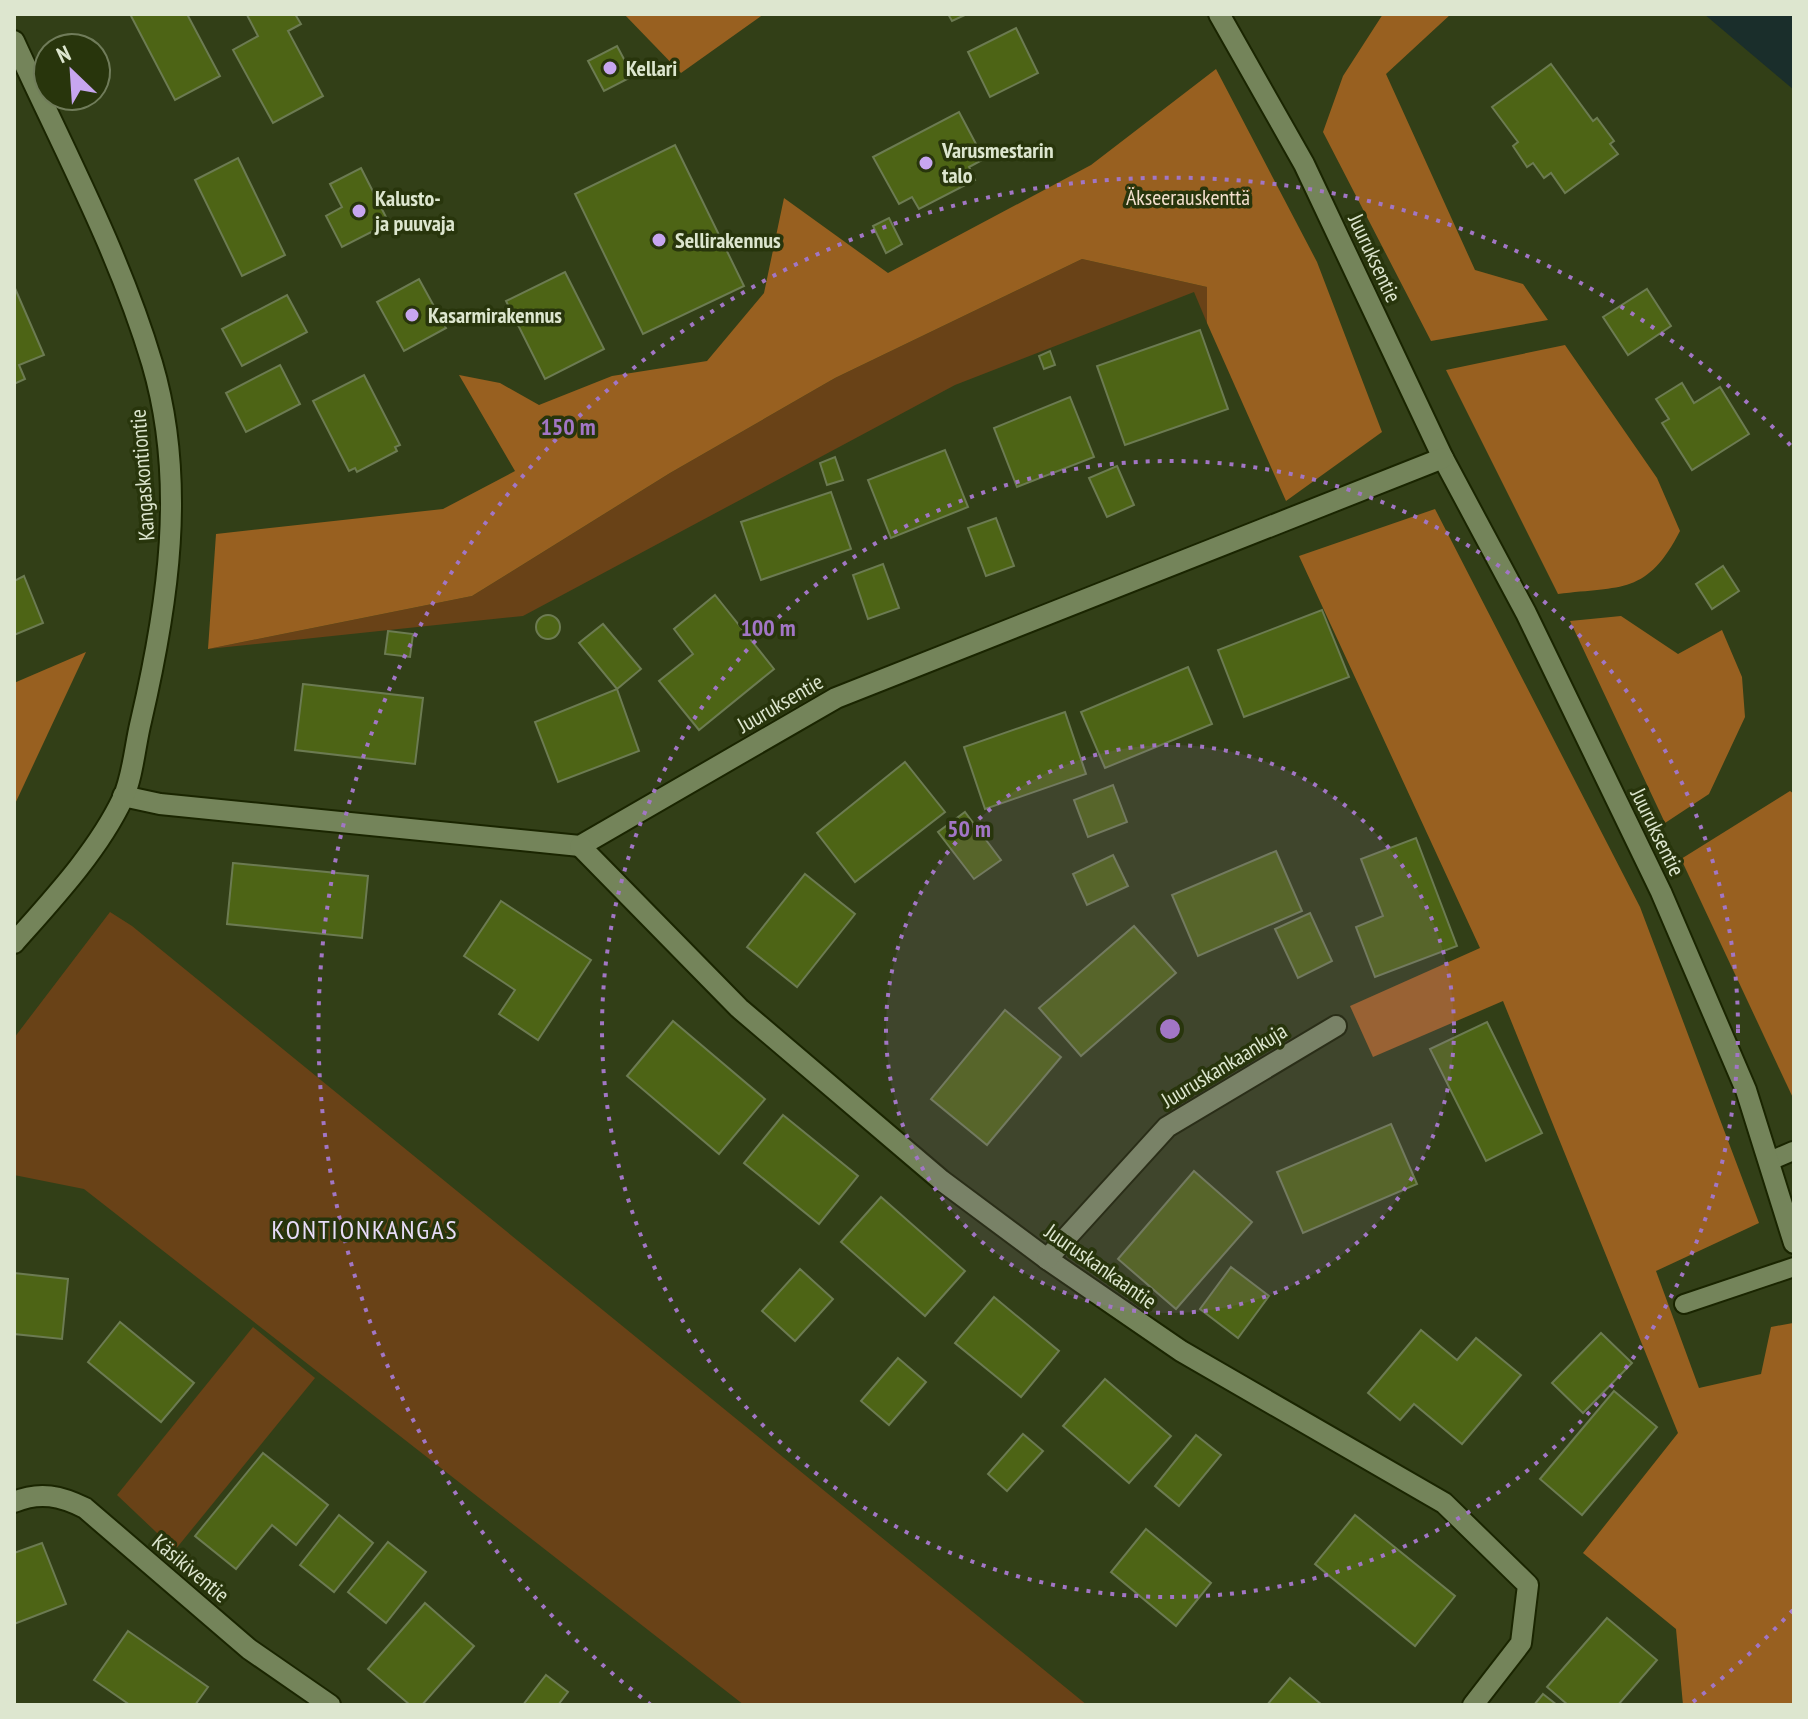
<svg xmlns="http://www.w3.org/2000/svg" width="1808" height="1719" viewBox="0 0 1808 1719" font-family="'PT Sans Narrow',sans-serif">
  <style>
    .green { fill: #694217 }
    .forest { fill: #986020 }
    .water { fill: #1a2e2b }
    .building { fill: #4d6415; stroke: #6c7b52; stroke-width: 2 }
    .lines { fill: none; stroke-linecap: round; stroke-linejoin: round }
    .lane-casing { stroke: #1a2500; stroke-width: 22 }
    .street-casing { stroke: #1a2500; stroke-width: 24 }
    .secondary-casing { stroke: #1a2500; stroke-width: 24 }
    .lane { stroke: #74845a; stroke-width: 18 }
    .street { stroke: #74845a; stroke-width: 20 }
    .secondary { stroke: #74845a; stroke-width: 20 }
    .ring { fill: none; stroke: #a276c5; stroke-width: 4; stroke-dasharray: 4 8 }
    .poi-dot { fill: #c7a6ef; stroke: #28350c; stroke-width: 3 }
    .labels { text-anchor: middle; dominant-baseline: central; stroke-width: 7; stroke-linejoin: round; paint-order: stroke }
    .poi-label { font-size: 22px; font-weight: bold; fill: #dde6cf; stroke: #28350c; text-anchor: start }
    .park-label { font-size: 22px; fill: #f3dfcd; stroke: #28350c }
    .street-label { font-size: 22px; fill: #dde6cf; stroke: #28350c }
    .quarter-label { font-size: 26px; letter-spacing: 2px; fill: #e8dcf8; stroke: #28350c }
    .centre { fill: #a276c5; stroke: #28350c; stroke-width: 4 }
    .ring-label { font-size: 24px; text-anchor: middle; font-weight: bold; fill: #a276c5; stroke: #28350c; stroke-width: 7; stroke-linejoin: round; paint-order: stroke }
  </style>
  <rect width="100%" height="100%" fill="#323f17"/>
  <g class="green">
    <path d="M1082 259 1207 287V323L1194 292 955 385 523 616 208 649 472 596 670 473 835 378Z"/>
    <path d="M110 912 132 926 1087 1705H744L84 1189 14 1175V1038Z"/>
    <path d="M253 1327 315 1378 175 1550 117 1495Z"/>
  </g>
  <g class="forest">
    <path d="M624 14H764L681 73Z"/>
    <path d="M1383 14H1451L1386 74 1475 270 1523 284 1548 320 1431 341 1323 132 1343 76Z"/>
    <path d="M1216 69 1317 262 1382 432 1286 501 1207 323V287L1082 259 835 378 670 473 472 596 208 649 216 534 443 509 515 471 459 375 500 383 539 405 612 376 707 361 764 293 784 198 888 273 1091 165Z"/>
    <path d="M1565 345 1657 478 1680 531C1647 595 1622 586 1558 594L1446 370Z"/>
    <path d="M1435 509 1640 907 1759 1223 1656 1271 1699 1388 1761 1374 1771 1327 1793 1323 1794 1705H1683L1676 1629 1583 1553 1678 1433 1503 1001 1373 1057 1350 1006 1480 948 1299 556Z"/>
    <path d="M1621 616 1678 654 1722 630 1742 677 1745 717 1709 794 1665 823 1570 621Z"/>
    <path d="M86 652 14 806V683Z"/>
    <path d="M1790 791 1794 794V1100L1681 859Z"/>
  </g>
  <path class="water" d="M1705 14H1794V90L1704 14Z"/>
  <g class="building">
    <path d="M130 14H187L220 76 175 100Z"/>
    <path d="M295 14 301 24 288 31 323 96 273 123 233 50 258 36 247 15Z"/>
    <path d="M948 14H967L952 21Z"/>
    <path d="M1016 28 1038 73 990 97 968 52Z"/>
    <path d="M617 46 633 76 604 91 588 61Z"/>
    <path d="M1551 64 1593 121 1597 118 1614 141 1610 144 1618 154 1565 193 1551 173 1544 178 1533 163 1527 167 1513 146 1518 142 1492 107Z"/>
    <path d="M959 112 984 159 969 167 975 180 919 209 912 197 899 204 873 157Z"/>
    <path d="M675 145 744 286 643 334 575 194Z"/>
    <path d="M238 158 285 255 242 276 195 180Z"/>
    <path d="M361 168 389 223 342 247 326 216 342 207 330 184Z"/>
    <path d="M889 218 902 244 886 253 873 226Z"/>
    <path d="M565 272 604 349 545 379 506 301Z"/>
    <path d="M419 279 446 328 404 351 377 302Z"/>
    <path d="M14 286 44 355 19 365 25 379 14 384Z"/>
    <path d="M1647 289 1671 326 1628 355 1603 317Z"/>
    <path d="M287 295 307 332 242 366 222 329Z"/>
    <path d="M1200 330 1228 409 1125 445 1097 366Z"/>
    <path d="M1050 351 1055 365 1044 369 1039 356Z"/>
    <path d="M280 365 300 404 246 432 226 393Z"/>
    <path d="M364 375 400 445 395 447 397 451 357 472 355 468 349 471 313 401Z"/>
    <path d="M1682 383 1694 403 1720 387 1749 434 1692 470 1662 423 1669 419 1656 399Z"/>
    <path d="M1070 397 1094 457 1017 487 994 428Z"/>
    <path d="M945 450 968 507 891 538 868 480Z"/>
    <path d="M835 457 843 480 827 485 820 463Z"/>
    <path d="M1117 466 1134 505 1107 517 1089 478Z"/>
    <path d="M831 492 851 549 761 580 741 522Z"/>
    <path d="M996 518 1014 566 986 576 968 528Z"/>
    <path d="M883 564 899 608 868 619 853 575Z"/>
    <path d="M1723 566 1739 591 1712 609 1696 584Z"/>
    <path d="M24 576 43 623 14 635V581Z"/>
    <path d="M715 595 774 669 699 730 659 681 693 654 674 629Z"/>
    <path d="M1322 610 1349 677 1244 717 1218 650Z"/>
    <circle cx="548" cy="627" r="12"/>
    <path d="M603 624 641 669 617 689 579 643Z"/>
    <path d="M388 631 413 634 410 657 385 654Z"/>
    <path d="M1188 667 1212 724 1105 768 1081 712Z"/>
    <path d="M303 684 423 698 415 764 295 750Z"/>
    <path d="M617 689 639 751 558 782 535 722Z"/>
    <path d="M1065 712 1086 774 985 809 964 747Z"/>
    <path d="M905 762 945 812 855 882 817 833Z"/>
    <path d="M1113 785 1127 822 1088 837 1074 800Z"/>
    <path d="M965 812 1001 860 974 879 938 832Z"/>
    <path d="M1416 838 1457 946 1375 977 1356 927 1383 916 1361 859Z"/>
    <path d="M1276 851 1302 911 1198 956 1172 895Z"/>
    <path d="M1113 855 1128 886 1087 905 1073 874Z"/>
    <path d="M233 863 368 876 362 938 227 924Z"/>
    <path d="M805 874 855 914 797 987 747 947Z"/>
    <path d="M501 901 591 960 538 1040 499 1014 515 990 464 956Z"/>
    <path d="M1310 913 1332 961 1298 978 1275 929Z"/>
    <path d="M1134 926 1176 973 1081 1056 1039 1008Z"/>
    <path d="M1005 1010 1061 1057 987 1145 931 1099Z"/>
    <path d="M673 1021 765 1099 719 1154 627 1076Z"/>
    <path d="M1487 1022 1542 1133 1486 1161 1430 1049Z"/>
    <path d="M783 1115 858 1176 819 1224 744 1163Z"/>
    <path d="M1391 1124 1417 1184 1303 1233 1277 1172Z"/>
    <path d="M1194 1171 1252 1222 1176 1309 1118 1259Z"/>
    <path d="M881 1197 965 1271 925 1316 841 1242Z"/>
    <path d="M1231 1267 1269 1296 1238 1338 1200 1309Z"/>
    <path d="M800 1269 833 1299 795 1341 762 1311Z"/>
    <path d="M14 1273 68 1279 62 1339 14 1334Z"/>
    <path d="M994 1297 1059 1351 1021 1397 955 1343Z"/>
    <path d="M120 1322 194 1383 161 1422 88 1362Z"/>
    <path d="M1421 1330 1457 1360 1476 1338 1521 1375 1462 1444 1414 1404 1400 1420 1368 1393Z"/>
    <path d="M1601 1333 1632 1363 1583 1413 1552 1383Z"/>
    <path d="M898 1358 926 1382 889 1425 861 1401Z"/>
    <path d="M1105 1379 1171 1436 1129 1483 1063 1426Z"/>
    <path d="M1614 1391 1657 1427 1582 1515 1540 1479Z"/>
    <path d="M1023 1434 1043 1451 1007 1491 988 1474Z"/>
    <path d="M1196 1435 1221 1455 1179 1506 1155 1486Z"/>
    <path d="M263 1453 328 1505 296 1545 272 1525 236 1569 195 1536Z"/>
    <path d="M339 1515 373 1543 334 1592 300 1565Z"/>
    <path d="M1355 1515 1455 1596 1415 1646 1315 1564Z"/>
    <path d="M1146 1529 1211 1583 1176 1626 1111 1572Z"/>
    <path d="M388 1542 426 1572 386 1623 348 1592Z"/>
    <path d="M42 1543 66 1604 14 1624V1553Z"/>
    <path d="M425 1603 474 1646 422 1705H410L368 1669Z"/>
    <path d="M1607 1618 1657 1660 1618 1705H1568L1547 1687Z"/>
    <path d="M128 1631 208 1687 195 1705H130L94 1680Z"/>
    <path d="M546 1675 568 1692 558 1705H523Z"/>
    <path d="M1290 1678 1322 1705H1267Z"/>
    <path d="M1543 1694 1557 1705H1534Z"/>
  </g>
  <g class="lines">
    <g class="lane-casing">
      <g id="lane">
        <path d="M1770 1161 1793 1151"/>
        <path d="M1684 1304 1794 1267"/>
      </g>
    </g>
    <g class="street-casing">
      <g id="street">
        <path d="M1219 14 1304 164 1443 458 1526 613 1661 892 1746 1090 1794 1243"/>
        <path d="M123 796 160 804 580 846 836 698 1443 458"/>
        <path d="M580 846 739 1008 941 1180 1047 1259 1181 1351 1444 1503 1528 1585 1521 1643 1473 1705"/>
        <path d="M1047 1259 1167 1127 1336 1026"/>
        <path d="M14 1502C40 1491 61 1496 85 1508L249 1649 330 1705"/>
      </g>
    </g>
    <g class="secondary-casing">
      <path id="secondary" d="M14 41C62 146 119 252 152 363 187 481 168 605 141 721 135 745 133 776 123 798 98 851 53 899 14 943"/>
    </g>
    <use href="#lane" class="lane"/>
    <use href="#street" class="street"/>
    <use href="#secondary" class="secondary"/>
  </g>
  <circle cx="1170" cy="1029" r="284" fill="#a276c5" fill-opacity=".12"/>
  <g class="ring">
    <circle cx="1170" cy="1029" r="284"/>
    <circle cx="1170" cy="1029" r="568"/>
    <path d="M1793 1610A852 852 0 0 1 1689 1705M651 1705A852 852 0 1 1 1793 448"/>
  </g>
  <g class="poi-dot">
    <circle cx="610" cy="68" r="8"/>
    <circle cx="926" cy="163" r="8"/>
    <circle cx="359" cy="211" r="8"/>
    <circle cx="659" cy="240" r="8"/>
    <circle cx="412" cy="315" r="8"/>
  </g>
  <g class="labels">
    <g class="poi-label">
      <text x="626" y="68">Kellari</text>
      <text x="942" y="150">Varusmestarin<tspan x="942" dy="25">talo</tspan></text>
      <text x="375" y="198">Kalusto-<tspan x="375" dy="25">ja puuvaja</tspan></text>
      <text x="675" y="240">Sellirakennus</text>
      <text x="428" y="315">Kasarmirakennus</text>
    </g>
    <g class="park-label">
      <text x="1188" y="197">Äkseerauskenttä</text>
    </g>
    <g class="street-label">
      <text transform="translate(1375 258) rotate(65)">Juuruksentie</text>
      <text transform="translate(142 475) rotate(-94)">Kangaskontiontie</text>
      <text transform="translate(780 703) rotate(-30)">Juuruksentie</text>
      <text transform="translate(1658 832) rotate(64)">Juuruksentie</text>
      <text transform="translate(1224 1065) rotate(-31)">Juuruskankaankuja</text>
      <text transform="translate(1101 1266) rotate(35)">Juuruskankaantie</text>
      <text transform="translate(191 1568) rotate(40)">Käsikiventie</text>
    </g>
    <g class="quarter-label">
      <text x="365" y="1229">KONTIONKANGAS</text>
    </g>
  </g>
  <circle cx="1170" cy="1029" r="12" class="centre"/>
  <g class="ring-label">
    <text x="568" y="435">150 m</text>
    <text x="768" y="636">100 m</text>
    <text x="969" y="837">50 m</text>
  </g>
  <rect width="1808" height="1719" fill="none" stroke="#dde6cf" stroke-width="32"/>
  <g transform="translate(72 72) rotate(335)"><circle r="38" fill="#28350c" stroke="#707c5a" stroke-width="2"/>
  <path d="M0-6L14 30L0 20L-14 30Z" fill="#c7a6ef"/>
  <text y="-12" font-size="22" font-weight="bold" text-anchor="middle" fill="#dde6cf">N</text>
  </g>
</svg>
